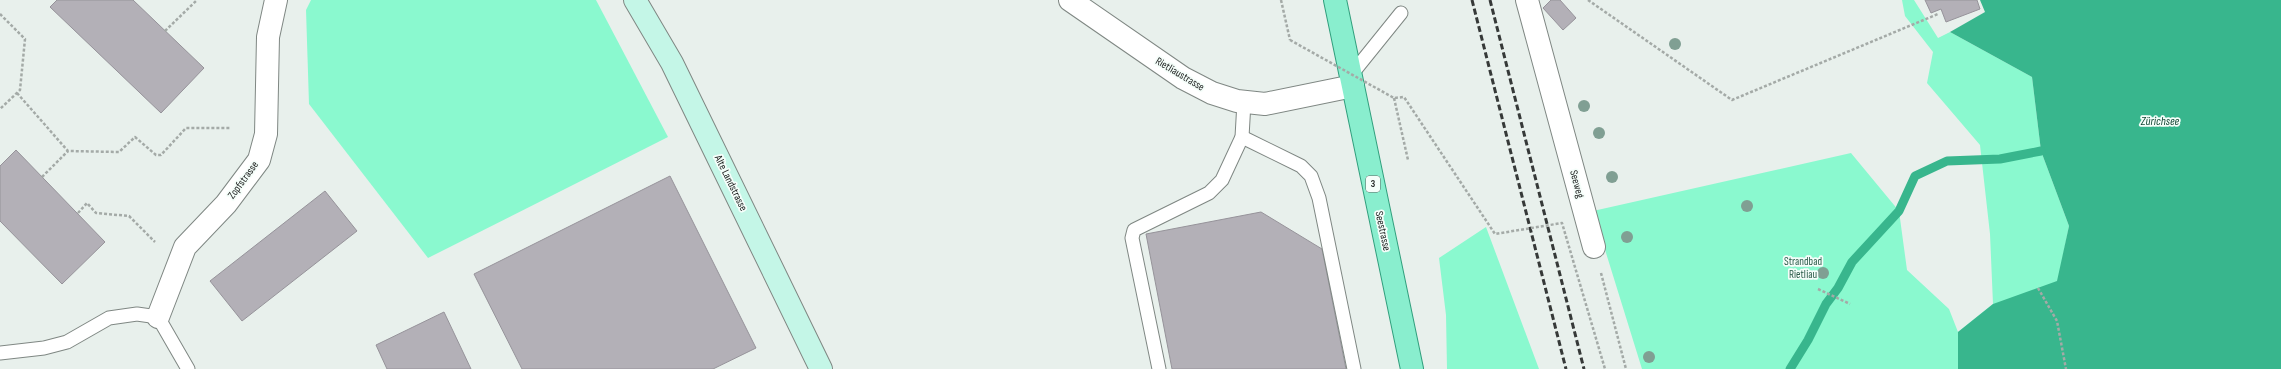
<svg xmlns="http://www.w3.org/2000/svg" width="2281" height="369" viewBox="0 0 2281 369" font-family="'Sofia Sans Condensed',sans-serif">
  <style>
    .green { fill: #8af9cf }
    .water { fill: #38b68d }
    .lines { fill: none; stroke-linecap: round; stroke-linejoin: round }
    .stream { stroke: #38b68d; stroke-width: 9 }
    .building { fill: #b3b0b7; stroke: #96939a }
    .lane-casing { stroke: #7f8783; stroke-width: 15 }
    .street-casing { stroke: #7f8783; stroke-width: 24 }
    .secondary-casing { stroke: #7f8783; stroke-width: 24 }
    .primary-casing { stroke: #319f7d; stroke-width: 24 }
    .path { stroke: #a4aaa7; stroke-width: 2.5; stroke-dasharray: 3 2; stroke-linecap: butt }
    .lane { stroke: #fff; stroke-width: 13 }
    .street { stroke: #fff; stroke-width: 22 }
    .secondary { stroke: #c4f6e7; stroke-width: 22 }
    .primary { stroke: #89eece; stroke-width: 22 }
    .rail { stroke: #363938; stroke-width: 3; stroke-dasharray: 6 3; stroke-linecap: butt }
    .path-bridge { stroke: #a4aaa7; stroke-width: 2.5; stroke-dasharray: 3 2; stroke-linecap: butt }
    .tree { fill: #809f93 }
    .labels { text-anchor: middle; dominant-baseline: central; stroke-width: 3.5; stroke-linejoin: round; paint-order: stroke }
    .shield { fill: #f5fefa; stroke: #5f6462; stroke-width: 1 }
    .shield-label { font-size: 10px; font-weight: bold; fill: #1f2221 }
    .street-label { font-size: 11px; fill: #1f2221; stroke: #f5fefa }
    .park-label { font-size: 11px; fill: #2b5c4a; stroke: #f5fefa }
    .water-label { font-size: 12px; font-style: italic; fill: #124634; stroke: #f5fefa }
  </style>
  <rect width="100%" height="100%" fill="#e8f0ec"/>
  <g class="green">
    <path d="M311 0H596L668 137 428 258 309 104 306 10Z"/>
    <path d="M1902 0H1914L1938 38 1950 32 2032 77 2041 151 2069 226 2058 281 2268 369H1642L1593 211 1851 153 1899 211 1907 270 1949 309 1958 332 1993 304 1990 234 1980 145 1927 83 1933 52 1905 16Z"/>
    <path d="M1486 227 1539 369H1447L1446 315 1439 258Z"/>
  </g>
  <path class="water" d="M1980 0H2281V369H1958V332L1993 304 2057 281 2069 226 2041 151 2032 77 1950 32 1985 12Z"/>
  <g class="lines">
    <path class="stream" d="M1790 369 1808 340 1826 304 1838 288 1852 262 1899 211 1915 176 1947 161 2000 159 2041 151"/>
  </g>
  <g class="building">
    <path d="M57 0H133L204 68 161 113 50 7Z"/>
    <path d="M1551 0H1560L1576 18 1563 30 1543 8Z"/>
    <path d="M1925 0H1977L1980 9 1946 22 1941 9 1931 13Z"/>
    <path d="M16 150 105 242 62 284 0 221V166Z"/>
    <path d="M670 176 756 348 713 369H522L474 274Z"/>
    <path d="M325 191 357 231 242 321 210 281Z"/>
    <path d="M1261 212 1322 249 1346 369H1172L1146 234Z"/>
    <path d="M444 312 471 369H387L376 345Z"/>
  </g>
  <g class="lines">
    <g class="lane-casing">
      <g id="lane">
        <path d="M1351 75 1401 13"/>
        <path d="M1242 137 1301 166 1311 176 1319 198 1354 369"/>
        <path d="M0 353 44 348 67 342 109 318 137 314 158 317 188 369"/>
        <path d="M1159 369 1132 238 1134 230 1209 193 1222 180 1242 137 1244 102"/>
      </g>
    </g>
    <g class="street-casing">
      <g id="street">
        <path d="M1070 0 1183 78 1212 93 1237 101 1265 104 1353 86"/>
        <path d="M1527 0 1594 247"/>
        <path d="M158 317 185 247 226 204 259 160 266 134 268 37 276 0"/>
      </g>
    </g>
    <g class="secondary-casing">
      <path id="secondary" d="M635 0 672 63 821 369"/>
    </g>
    <g class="primary-casing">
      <path id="primary" d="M1335 0 1412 369"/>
    </g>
    <g class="path">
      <path d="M1281 0 1290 40"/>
      <path d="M1588 0 1732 100 1938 14"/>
      <path d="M0 14 25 39 20 90 0 109"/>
      <path d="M165 31 197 0"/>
      <path d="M17 93 68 151 119 152 135 137 156 155H161L186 128H230"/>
      <path d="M1394 98 1408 160"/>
      <path d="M42 177 68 151"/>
      <path d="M78 213 87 203 96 213 129 216 155 242"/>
      <path d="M1601 273 1626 369"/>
      <path d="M2038 288 2057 321 2066 369"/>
      <path d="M1818 289 1850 304"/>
    </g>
    <use href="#lane" class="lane"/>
    <use href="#street" class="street"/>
    <use href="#secondary" class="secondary"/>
    <use href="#primary" class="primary"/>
    <g class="rail">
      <path d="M1472 0 1566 369"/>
      <path d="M1490 0 1584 369"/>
    </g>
    <path class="path-bridge" d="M1290 40 1394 98 1404 97 1495 234 1562 223 1605 369"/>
  </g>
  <g class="tree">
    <circle cx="1675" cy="44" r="6"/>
    <circle cx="1584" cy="106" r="6"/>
    <circle cx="1599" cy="133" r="6"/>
    <circle cx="1612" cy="177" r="6"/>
    <circle cx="1747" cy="206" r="6"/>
    <circle cx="1627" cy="237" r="6"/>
    <circle cx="1823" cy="273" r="6"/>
    <circle cx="1649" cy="357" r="6"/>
  </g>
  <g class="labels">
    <rect class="shield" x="1366" y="176" width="14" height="16" rx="3"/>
    <g class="shield-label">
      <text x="1373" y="184">3</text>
    </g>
    <g class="street-label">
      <text transform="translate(1180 74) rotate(31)">Rietliaustrasse</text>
      <text transform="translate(243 180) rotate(-54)">Zopfstrasse</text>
      <text transform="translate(731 183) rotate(64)">Alte Landstrasse</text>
      <text transform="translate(1577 184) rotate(75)">Seeweg</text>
      <text transform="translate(1383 231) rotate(78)">Seestrasse</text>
    </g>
    <g class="park-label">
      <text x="1803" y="261">Strandbad<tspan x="1803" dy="13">Rietliau</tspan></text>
    </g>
    <g class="water-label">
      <text x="2160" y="121">Zürichsee</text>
    </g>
  </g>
</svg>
